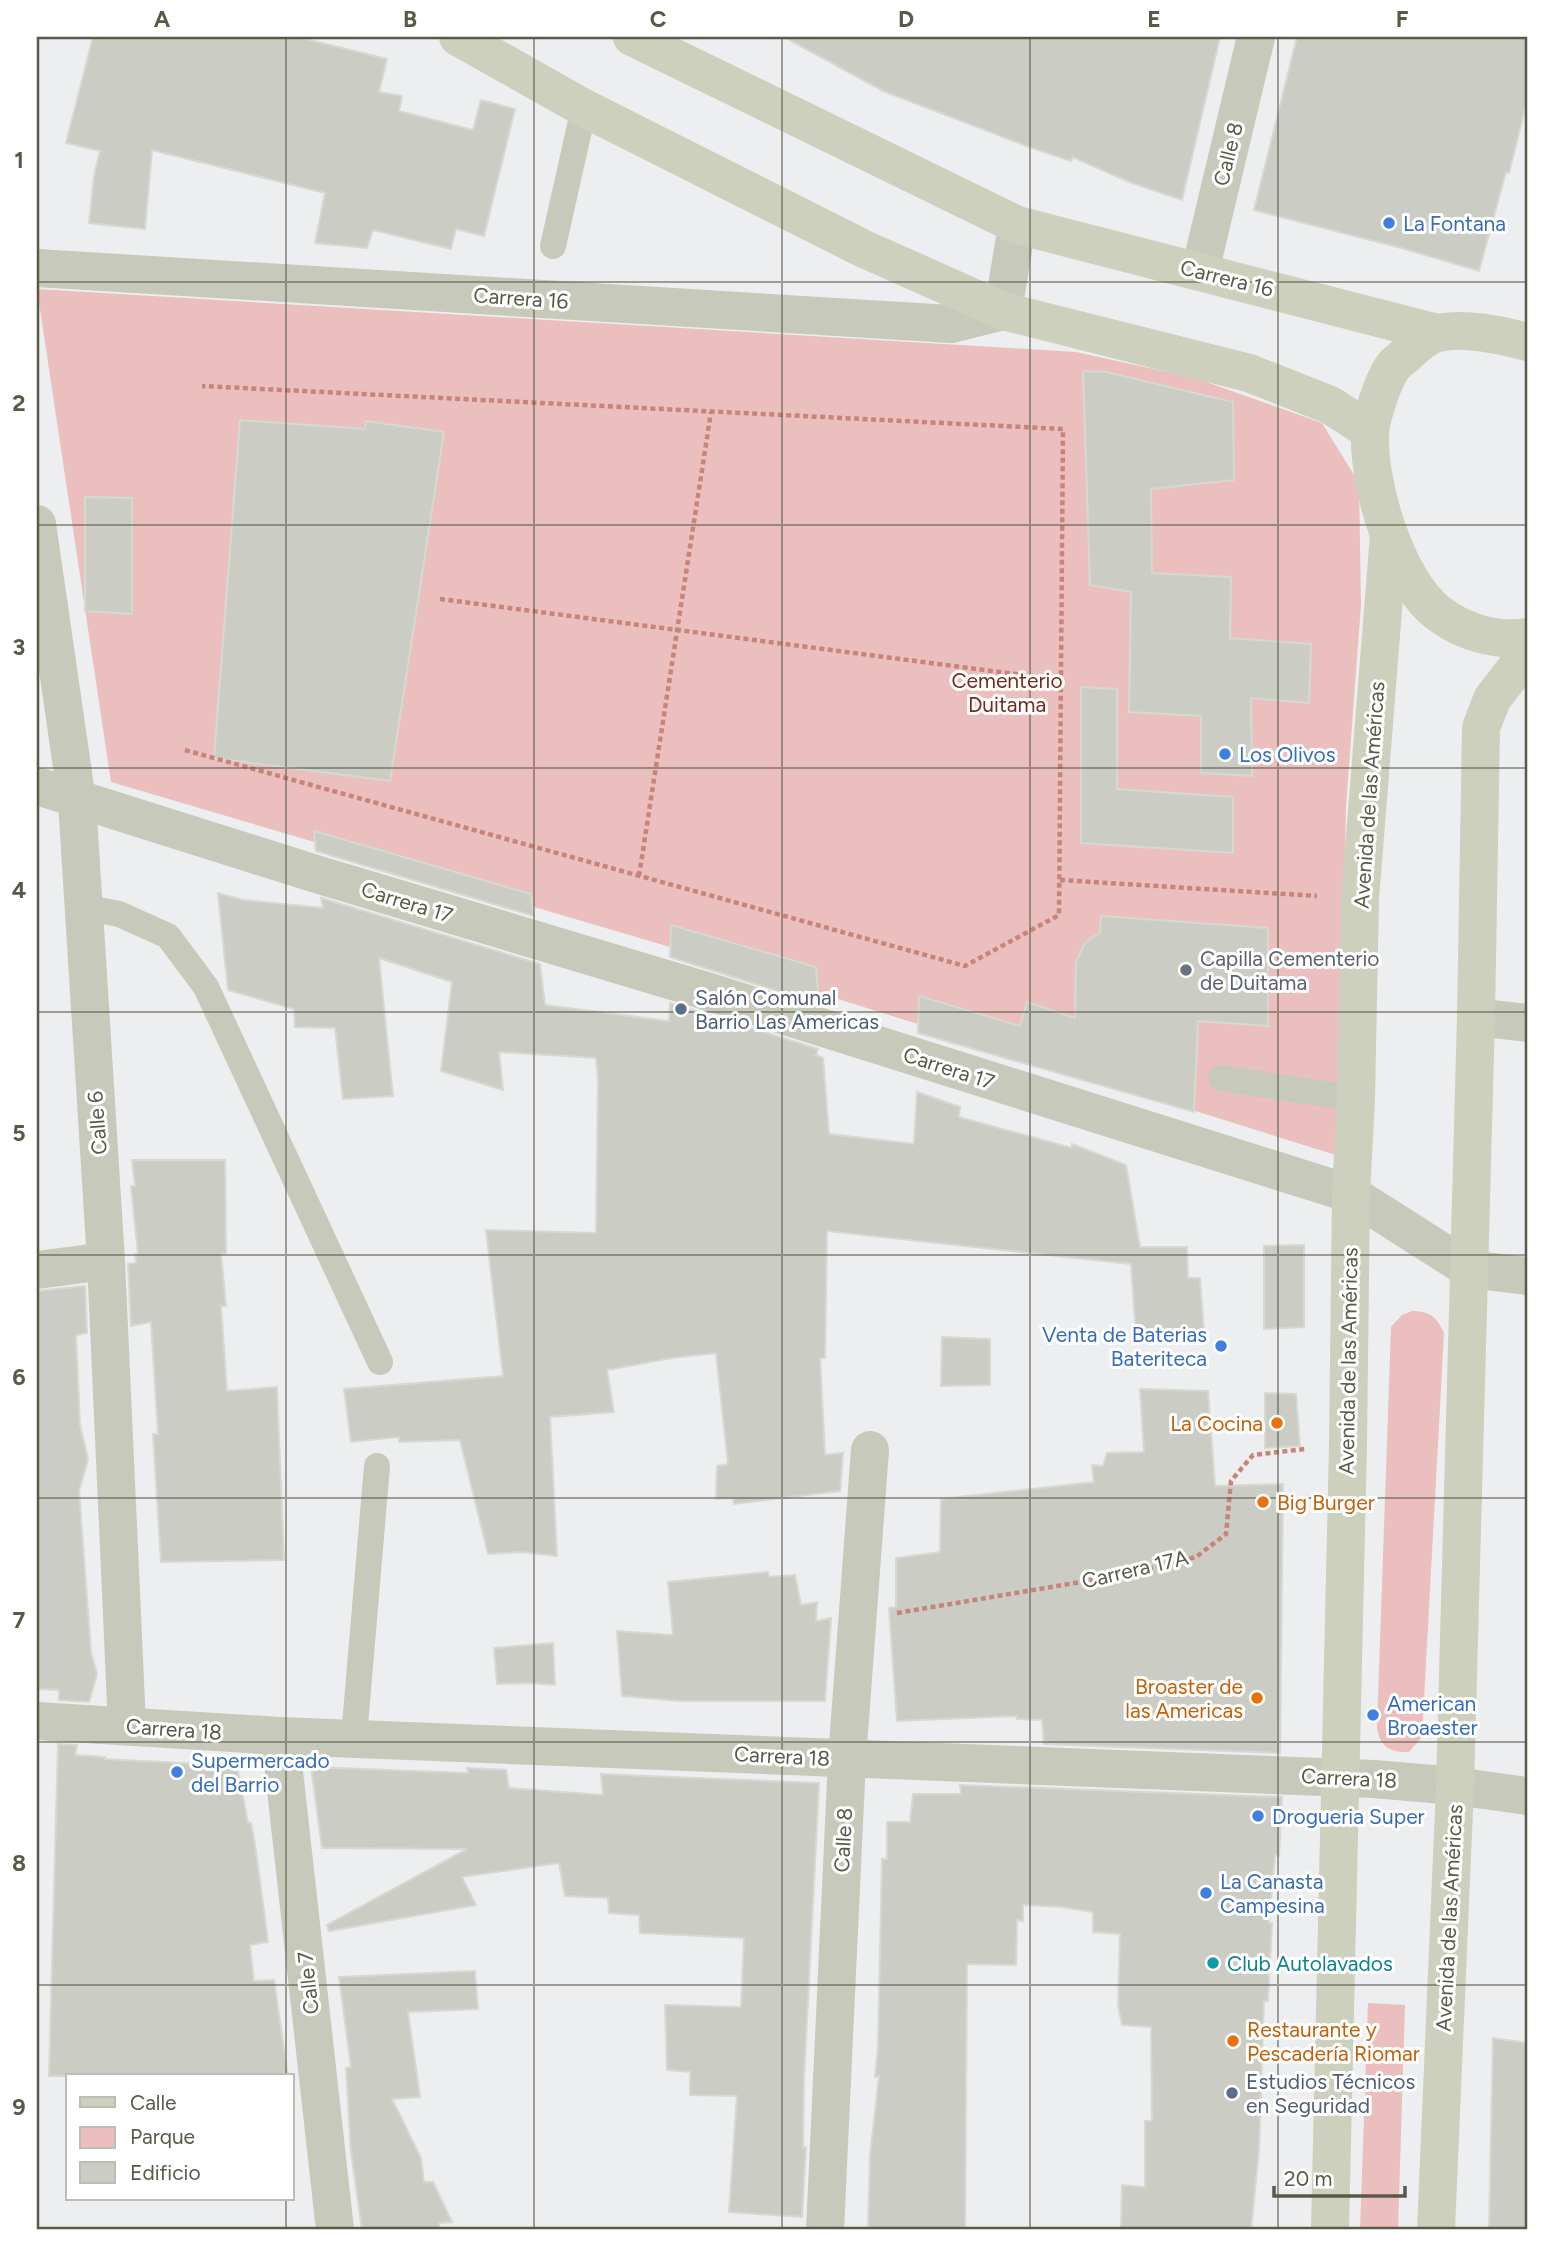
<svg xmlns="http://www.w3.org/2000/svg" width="1564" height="2267" viewBox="0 0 1564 2267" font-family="Figtree,sans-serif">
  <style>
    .green { fill: #ebbfbe }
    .building { fill: #cbcdc5; stroke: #d6d9d2; stroke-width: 2 }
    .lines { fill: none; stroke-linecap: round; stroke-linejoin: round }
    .path { stroke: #c78479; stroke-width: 4.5; stroke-dasharray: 5 3.5; stroke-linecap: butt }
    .service { stroke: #c7caba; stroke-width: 26 }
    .minor { stroke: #c7caba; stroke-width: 38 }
    .secondary { stroke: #cdd0bc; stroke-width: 38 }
    .grid { fill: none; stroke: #575a47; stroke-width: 2; stroke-opacity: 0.55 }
    .shop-dot { fill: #3f7fe0; stroke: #fff; stroke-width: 2.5 }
    .worship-dot { fill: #6b7280; stroke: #fff; stroke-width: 2.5 }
    .service-dot { fill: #5c6f8a; stroke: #fff; stroke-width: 2.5 }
    .food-dot { fill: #e8710a; stroke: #fff; stroke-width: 2.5 }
    .culture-dot { fill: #0f9aa8; stroke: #fff; stroke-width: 2.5 }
    .labels { text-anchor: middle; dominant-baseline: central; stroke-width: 6; stroke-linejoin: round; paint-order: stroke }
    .street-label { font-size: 21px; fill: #575a47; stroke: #fff }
    .shop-label { font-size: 21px; fill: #366cbe; stroke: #fff; text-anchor: start }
    .park-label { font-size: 21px; fill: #76291d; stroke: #fff }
    .worship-label { font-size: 21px; fill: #5b616d; stroke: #fff; text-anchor: start }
    .service-label { font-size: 21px; fill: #4e5e75; stroke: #fff; text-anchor: start }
    .food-label { font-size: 21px; fill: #c56008; stroke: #fff; text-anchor: end }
    .culture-label { font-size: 21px; fill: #0d838f; stroke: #fff; text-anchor: start }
    .neatline { fill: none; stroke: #575a47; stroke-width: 2.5 }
    .grid-label { font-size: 23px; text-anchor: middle; font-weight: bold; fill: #575a47 }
  </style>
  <rect width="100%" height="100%" fill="#edeef0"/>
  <g class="green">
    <path d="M37 289 1076 352 1195 378 1322 423 1359 483 1361 605 1346 806 1339 1156 704 957 111 782Z"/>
    <path d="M1412 1311C1429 1311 1437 1317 1444 1333L1422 1737 1409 1752C1390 1753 1379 1746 1377 1727L1391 1327 1402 1315Z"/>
    <path d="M1368 2003 1405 2005 1398 2230H1360Z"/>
  </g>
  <g class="building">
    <path d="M93 37H298L387 59 379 92 402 96 399 111 473 130 481 100 515 109 484 236 456 229 451 249 373 230 367 248 315 243 325 193 152 150 145 229 89 223 94 176 100 151 66 143Z"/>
    <path d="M784 37H1220L1182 200 1129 182 1073 157 1071 161 1029 147 883 91Z"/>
    <path d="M1297 37H1527V101L1509 173 1506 172 1479 271 1405 249 1254 210Z"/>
    <path d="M1083 371 1106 372 1233 402 1234 480 1151 489 1152 573 1231 577 1230 638 1311 644 1309 703 1251 698 1252 776 1201 773V716L1129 712 1131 592 1090 585Z"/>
    <path d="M240 420 365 429 366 421 444 432 390 781 214 758Z"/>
    <path d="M85 497 132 498V614L85 611Z"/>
    <path d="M1081 687 1117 689V789L1233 797V853L1081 843Z"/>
    <path d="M314 831 531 894 534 916 316 851Z"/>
    <path d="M218 893 243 900 323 908 321 898 540 964 545 1005 669 1021 670 1003 818 1049 816 1055 823 1058 829 1134 914 1144 917 1092 960 1107 959 1117 1072 1148V1144L1126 1165 1140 1247H1187L1188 1278H1200L1204 1332 1136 1336 1131 1264 827 1231 825 1358H820L825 1455 843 1453 840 1491 734 1504 733 1498 716 1499 717 1466 728 1464 716 1353 672 1358 607 1370 614 1412 550 1417 557 1556 520 1552 488 1554 460 1440 399 1442V1437L351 1442 344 1389 503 1376 486 1230 596 1233 598 1079 596 1058 499 1052 503 1090 441 1071 452 982 379 958 393 1096 343 1099 335 1028 295 1027 294 1009 228 990Z"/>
    <path d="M1101 916 1268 928V1026L1198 1021 1194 1112 918 1033 919 996 1020 1026 1027 1002 1075 1018 1076 962 1085 943 1100 932Z"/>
    <path d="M671 925 816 967 819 1004 670 957Z"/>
    <path d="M132 1160H225L226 1253 221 1254 226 1306H221L227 1391 277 1387 284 1560 161 1562 153 1434H158L151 1322 131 1326 128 1264 136 1263 135 1254H138L131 1186H135Z"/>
    <path d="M1304 1245V1327L1264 1329V1246Z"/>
    <path d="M85 1286 87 1333 76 1335 80 1425 88 1459 79 1491 91 1652 97 1674 89 1702 59 1700V1690L37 1689V1291Z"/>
    <path d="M942 1337 990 1339V1385L941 1386Z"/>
    <path d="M1140 1389 1208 1391 1215 1486 1283 1484 1280 1753 1044 1744 1042 1720 1017 1719V1716L897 1721 889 1608 896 1607V1558L940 1552 941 1499 1094 1482 1092 1465 1103 1466 1107 1453 1144 1452Z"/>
    <path d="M1265 1393 1296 1394 1300 1446 1265 1448Z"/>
    <path d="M768 1572 769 1577 795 1575 801 1605 817 1602 816 1621 831 1618 825 1701H680L622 1696 617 1631 673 1635 668 1582Z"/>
    <path d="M553 1643 555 1685 529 1683 497 1684 494 1648Z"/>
    <path d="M58 1744 77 1745 75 1755 105 1757V1759L237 1766 248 1823H251L255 1844 268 1942 250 1945 254 1981 274 1980 288 2076H49Z"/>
    <path d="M311 1767 468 1773 467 1768 506 1770 509 1788 603 1795 601 1774 819 1783 804 2079 803 2147H806L802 2217 729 2212 737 2096 690 2095V2072L667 2070 665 2005 741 2007 744 1938 640 1933 639 1915 609 1913 608 1898 565 1896 559 1863 462 1877 476 1905 329 1931 327 1925 467 1849 322 1848Z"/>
    <path d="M960 1785 1282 1797 1279 1856 1275 1855 1269 1923H1272L1268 2001H1264L1259 2150 1251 2230H1121L1122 2185 1145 2187V2121H1152L1151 2027 1122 2025 1118 2005 1120 1934 1093 1932V1912L1062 1907 1023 1905V1921L1017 1920 1016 1965 967 1964 965 2230H868L870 2156 879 2076 875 2077 878 2047 882 1859H887V1822H910L913 1794H961Z"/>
    <path d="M475 1971 478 2009 408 2012 420 2097 392 2099 421 2158 424 2182H433L452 2222 439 2223 440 2230H362L351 2152 346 2068 351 2067 339 1977Z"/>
    <path d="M1493 2038 1527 2043V2230H1489Z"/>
  </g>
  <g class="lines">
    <g class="path">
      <path d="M440 599 1061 680"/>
      <path d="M185 750 965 966 1059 915 1063 429 202 386"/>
      <path d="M639 876 711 412"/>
      <path d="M1060 880 1317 896"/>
      <path d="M897 1613 1128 1574 1196 1557 1226 1534 1231 1481 1253 1455 1305 1449"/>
    </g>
    <g class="service">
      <path d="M553 246 584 108"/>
      <path d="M83 907 119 914 168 936 206 987 380 1362"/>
      <path d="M1221 1078 1356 1099"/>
      <path d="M354 1737 377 1466"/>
    </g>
    <g class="minor">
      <path d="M37 268 951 324 1003 311 1017 225"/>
      <path d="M1200 271 1256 37"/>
      <path d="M37 524 77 801 106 1261 127 1726"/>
      <path d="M37 786 316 874 716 994 1351 1194 1469 1269 1527 1276"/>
      <path d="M1476 1017 1527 1023"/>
      <path d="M37 1270 106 1261"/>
      <path d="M37 1721 280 1736 1374 1779 1455 1786 1527 1796"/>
      <path d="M280 1736 335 2230"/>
      <path d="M825 2230 847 1759 870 1450"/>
    </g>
    <g class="secondary">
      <path d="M458 37 584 108 862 248 1003 311 1249 373 1330 405 1370 431"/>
      <path d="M632 37 1017 225 1437 333"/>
      <path d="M1527 342C1503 335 1463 327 1438 333 1428 335 1415 346 1408 353 1403 358 1396 362 1392 368 1383 381 1371 417 1370 433 1368 485 1396 580 1438 613 1463 632 1496 642 1527 637"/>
      <path d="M1330 2230 1348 1444 1351 1194 1356 1099 1360 899 1389 535"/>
      <path d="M1436 2230 1455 1786 1476 1017 1481 728 1492 699 1527 654"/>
    </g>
  </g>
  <path class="grid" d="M286 37V2076M534 37V2230M782 37V2230M1030 37V2230M1278 37V2230M37 282H1527M37 525H1527M37 768H1527M37 1012H1527M37 1255H1527M37 1498H1527M37 1742H1527M37 1985H1527M286 2199V2230"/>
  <g class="shop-dot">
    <circle cx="1389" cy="223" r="7"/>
    <circle cx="1225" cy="754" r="7"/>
    <circle cx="1221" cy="1346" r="7"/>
    <circle cx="1373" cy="1715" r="7"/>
    <circle cx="177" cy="1772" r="7"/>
    <circle cx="1258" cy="1816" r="7"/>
    <circle cx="1206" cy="1893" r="7"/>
  </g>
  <circle class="worship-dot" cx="1186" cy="970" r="7"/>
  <g class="service-dot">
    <circle cx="681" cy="1009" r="7"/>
    <circle cx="1232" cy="2093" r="7"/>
  </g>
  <g class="food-dot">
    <circle cx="1277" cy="1423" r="7"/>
    <circle cx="1263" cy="1502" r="7"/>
    <circle cx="1257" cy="1698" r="7"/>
    <circle cx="1233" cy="2041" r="7"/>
  </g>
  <circle class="culture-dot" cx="1213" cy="1963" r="7"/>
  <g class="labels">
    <g class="street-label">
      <text transform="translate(1228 154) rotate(-76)">Calle 8</text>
      <text transform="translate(1227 278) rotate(14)">Carrera 16</text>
      <text transform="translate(521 298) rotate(4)">Carrera 16</text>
      <text transform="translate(1369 795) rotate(-86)">Avenida de las Américas</text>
      <text transform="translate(407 902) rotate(17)">Carrera 17</text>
      <text transform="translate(949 1068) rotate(18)">Carrera 17</text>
      <text transform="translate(97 1123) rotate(-94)">Calle 6</text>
      <text transform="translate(1348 1361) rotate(-89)">Avenida de las Américas</text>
      <text transform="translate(1135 1569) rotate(-13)">Carrera 17A</text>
      <text transform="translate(174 1729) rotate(4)">Carrera 18</text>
      <text transform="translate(782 1756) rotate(3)">Carrera 18</text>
      <text transform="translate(1349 1778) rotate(3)">Carrera 18</text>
      <text transform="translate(843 1840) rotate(-87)">Calle 8</text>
      <text transform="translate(1449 1918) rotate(-87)">Avenida de las Américas</text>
      <text transform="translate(308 1983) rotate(-96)">Calle 7</text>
    </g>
    <g class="shop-label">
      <text x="1403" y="223">La Fontana</text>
      <text x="1239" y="754">Los Olivos</text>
      <text x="1207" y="1334" text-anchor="end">Venta de Baterias<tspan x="1207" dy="24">Bateriteca</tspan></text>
      <text x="1387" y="1703">American<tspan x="1387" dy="24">Broaester</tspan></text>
      <text x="191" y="1760">Supermercado<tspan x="191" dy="24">del Barrio</tspan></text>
      <text x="1272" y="1816">Drogueria Super</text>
      <text x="1220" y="1881">La Canasta<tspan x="1220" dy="24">Campesina</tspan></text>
    </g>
    <g class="park-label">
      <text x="1007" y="680">Cementerio<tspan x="1007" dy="24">Duitama</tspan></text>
    </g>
    <g class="worship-label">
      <text x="1200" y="958">Capilla Cementerio<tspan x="1200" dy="24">de Duitama</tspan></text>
    </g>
    <g class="service-label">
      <text x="695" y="997">Salón Comunal<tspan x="695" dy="24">Barrio Las Americas</tspan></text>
      <text x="1246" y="2081">Estudios Técnicos<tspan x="1246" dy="24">en Seguridad</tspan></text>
    </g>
    <g class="food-label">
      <text x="1263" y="1423">La Cocina</text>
      <text x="1277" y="1502" text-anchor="start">Big Burger</text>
      <text x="1243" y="1686">Broaster de<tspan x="1243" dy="24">las Americas</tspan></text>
      <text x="1247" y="2029" text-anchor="start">Restaurante y<tspan x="1247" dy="24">Pescadería Riomar</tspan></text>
    </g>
    <g class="culture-label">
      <text x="1227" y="1963">Club Autolavados</text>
    </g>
  </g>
  <rect width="1564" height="2267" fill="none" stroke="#ffffff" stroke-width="77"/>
  <rect x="66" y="2074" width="228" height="126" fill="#ffffff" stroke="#bcbdb5" stroke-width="2"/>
  <rect x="80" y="2097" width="35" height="10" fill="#cdd0bc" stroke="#bcbdb5" stroke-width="2"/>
  <text x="130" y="2110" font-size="21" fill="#575a47">Calle</text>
  <rect x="80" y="2127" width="35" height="21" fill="#ebbfbe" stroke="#bcbdb5" stroke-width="2"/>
  <text x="130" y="2144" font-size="21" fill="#575a47">Parque</text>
  <rect x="80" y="2162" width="35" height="21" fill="#cbcdc5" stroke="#bcbdb5" stroke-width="2"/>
  <text x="130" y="2180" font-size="21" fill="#575a47">Edificio</text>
  <path d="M1274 2186v10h131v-10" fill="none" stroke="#575a47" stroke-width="3.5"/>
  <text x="1284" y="2186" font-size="21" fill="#575a47" stroke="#ffffff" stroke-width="5" paint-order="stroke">20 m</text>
  <rect x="38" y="38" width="1488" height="2190" class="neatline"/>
  <g class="grid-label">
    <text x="162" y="27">A</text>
    <text x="410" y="27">B</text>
    <text x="658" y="27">C</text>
    <text x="906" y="27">D</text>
    <text x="1154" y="27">E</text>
    <text x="1402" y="27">F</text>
    <text x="19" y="168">1</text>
    <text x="19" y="411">2</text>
    <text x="19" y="655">3</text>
    <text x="19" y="898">4</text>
    <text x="19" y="1141">5</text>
    <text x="19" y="1385">6</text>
    <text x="19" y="1628">7</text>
    <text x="19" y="1871">8</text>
    <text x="19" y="2115">9</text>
  </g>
</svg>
